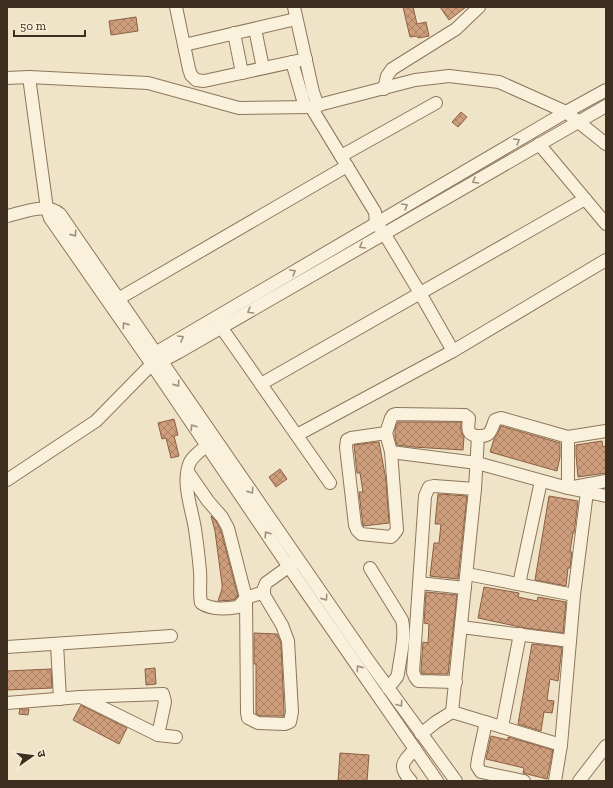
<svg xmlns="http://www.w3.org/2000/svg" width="613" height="788" viewBox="0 0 613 788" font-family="'Zilla Slab','Noto Sans Devanagari',serif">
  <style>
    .building { fill: url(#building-cross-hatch); stroke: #8d5f41 }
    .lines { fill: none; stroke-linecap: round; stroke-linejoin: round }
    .minor-casing { stroke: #8d765c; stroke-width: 14 }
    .minor { stroke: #faf1dc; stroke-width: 12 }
    .oneway { stroke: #9c907e }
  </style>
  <defs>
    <pattern id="building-cross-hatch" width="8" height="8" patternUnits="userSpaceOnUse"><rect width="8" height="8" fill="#cf9f7d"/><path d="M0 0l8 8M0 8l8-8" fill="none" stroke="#a98266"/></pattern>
  </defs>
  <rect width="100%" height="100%" fill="#f0e4c8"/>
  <g class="building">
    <path d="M403 7H413L417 24 426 22 429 36 418 38 417 36 410 37Z"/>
    <path d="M440 7H466L449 20Z"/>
    <path d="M136 17 138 31 111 35 109 21Z"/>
    <path d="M461 112 467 117 458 127 452 122Z"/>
    <path d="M174 419 178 435 174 436 179 456 171 458 166 438 162 439 158 423Z"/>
    <path d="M398 422H461V432L464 437 463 450 413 447 397 445 395 438V428Z"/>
    <path d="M501 426 560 443V457L557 471 490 452 494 439 498 433Z"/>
    <path d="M602 441 603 447 606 446V473L578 477 576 455V445Z"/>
    <path d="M379 442 386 480 389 523 363 526 359 492H363L360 473H357L354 445Z"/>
    <path d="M280 469 287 479 276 487 269 477Z"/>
    <path d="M438 494 467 496 458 579 430 576 434 543H439L441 524H435Z"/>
    <path d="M549 496 578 501 574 533H573L570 552H572L570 568H568L566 586 535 580Z"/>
    <path d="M211 516 216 521 221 531 238 596 234 600 218 601 222 589V584L215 531Z"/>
    <path d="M484 587 519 593 518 597 537 601 538 597 566 602 563 633 525 628 478 618Z"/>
    <path d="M426 592 457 595 448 674H422L421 671 423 642 428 643 429 624 424 623Z"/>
    <path d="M254 633 277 634 281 643 284 711V716H260L256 714V664H254Z"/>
    <path d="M532 644 561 647 562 648 558 681 550 679 547 700 554 701 552 713 544 712 541 731 518 724Z"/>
    <path d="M155 668 156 684 146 685 145 669Z"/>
    <path d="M51 669 52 688 7 690V671Z"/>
    <path d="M81 705 127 728 119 744 73 720Z"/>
    <path d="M20 709H29L28 715 19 714Z"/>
    <path d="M491 736 508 740V737L553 750 547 779 523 773 524 768 486 759Z"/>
    <path d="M340 753 369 755 367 781H338Z"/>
  </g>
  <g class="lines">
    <g class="minor-casing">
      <g id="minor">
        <path d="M176 7 189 69 191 75 196 80 204 81 306 59"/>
        <path d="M294 7 313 92 318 106"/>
        <path d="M255 29 263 68"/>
        <path d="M234 33 242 73"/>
        <path d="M184 45 296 19"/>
        <path d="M292 62 305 107"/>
        <path d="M29 77 47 209 50 218 153 366 291 570 437 781"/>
        <path d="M7 78 29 77 148 83 239 108 311 107 415 80 449 76 499 82 566 112 606 144"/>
        <path d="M384 89 387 76 392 69 456 29 479 7"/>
        <path d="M311 107 375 212 376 223 384 233 420 293 453 351"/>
        <path d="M539 144 606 224"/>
        <path d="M341 156 436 103"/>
        <path d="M7 216C22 213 46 202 60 214L365 656 456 781"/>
        <path d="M118 299 347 166"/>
        <path d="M221 327 330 483"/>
        <path d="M150 356 566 112 606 90"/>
        <path d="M261 384 585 199"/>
        <path d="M606 431 568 437V488L606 481"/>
        <path d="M386 433 351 438 347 440 346 447 355 525 357 530 361 534 391 537 394 534 397 530 391 452 386 433 391 418 393 415 396 414 465 415 469 418C468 428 466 435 478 436"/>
        <path d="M297 435 453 351 606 260"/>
        <path d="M213 441C205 448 195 453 190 462 181 482 192 509 195 529 197 543 199 558 200 572 201 583 199 593 201 603 212 610 225 609 238 607L246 598 264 592"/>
        <path d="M391 452 477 463 568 488 606 496"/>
        <path d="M188 472 208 501 222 517 228 528 246 598 247 713 248 718 258 723 285 724 290 722 292 712 288 641 282 625 264 595V588L266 583 295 562"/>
        <path d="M7 480 96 421 147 369 179 352 606 106"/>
        <path d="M370 568 402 620C406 637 400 657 398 674L397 677 388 688"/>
        <path d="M467 574 574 595"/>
        <path d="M419 583 465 588"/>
        <path d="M519 584 541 481"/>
        <path d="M461 627 570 641"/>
        <path d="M57 644 60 699"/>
        <path d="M7 647 171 636"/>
        <path d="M456 682 418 681 415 677 413 672 425 496 429 487 434 486 475 489"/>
        <path d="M81 697 158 735 176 737"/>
        <path d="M7 703 80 697 163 694 165 702 158 735"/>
        <path d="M452 712 475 489 478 436C491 437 491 430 495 420L501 418 568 437"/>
        <path d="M486 722 478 759 477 766 481 772 524 781"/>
        <path d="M502 727 520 634"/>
        <path d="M421 734 436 722 452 712 561 745"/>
        <path d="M411 781C397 766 403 762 415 749"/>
        <path d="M555 781 561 745 574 595 587 492"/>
        <path d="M579 781 606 746"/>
      </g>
    </g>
    <use href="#minor" class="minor"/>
  </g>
  <defs><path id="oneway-chevron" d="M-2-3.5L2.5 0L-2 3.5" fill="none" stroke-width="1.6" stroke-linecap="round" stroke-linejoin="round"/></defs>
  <g class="oneway">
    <use href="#oneway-chevron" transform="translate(517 141) rotate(-30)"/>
    <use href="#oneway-chevron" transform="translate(475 181) rotate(150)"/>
    <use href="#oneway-chevron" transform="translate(405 206) rotate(-30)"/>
    <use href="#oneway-chevron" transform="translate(74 234) rotate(55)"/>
    <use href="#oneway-chevron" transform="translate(362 246) rotate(150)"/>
    <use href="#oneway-chevron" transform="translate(293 272) rotate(-30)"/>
    <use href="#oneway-chevron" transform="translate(250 311) rotate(150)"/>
    <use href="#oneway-chevron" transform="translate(125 325) rotate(-125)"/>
    <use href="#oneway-chevron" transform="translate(181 338) rotate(-30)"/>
    <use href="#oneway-chevron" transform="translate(177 384) rotate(55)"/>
    <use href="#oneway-chevron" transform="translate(193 427) rotate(-124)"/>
    <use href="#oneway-chevron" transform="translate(251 491) rotate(55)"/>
    <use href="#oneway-chevron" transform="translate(267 534) rotate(-124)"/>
    <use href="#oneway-chevron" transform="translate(325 598) rotate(55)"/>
    <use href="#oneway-chevron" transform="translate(359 668) rotate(-125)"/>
    <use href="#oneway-chevron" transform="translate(400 704) rotate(54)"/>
  </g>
  <rect width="613" height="788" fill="none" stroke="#3d2e20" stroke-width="16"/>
  <g transform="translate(32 756) rotate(76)" stroke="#f7eed8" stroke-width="3" paint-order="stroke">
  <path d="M0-3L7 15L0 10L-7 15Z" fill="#3d2e20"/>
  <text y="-6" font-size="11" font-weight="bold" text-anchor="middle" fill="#3d2e20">उ</text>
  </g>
  <path d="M14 30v6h71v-6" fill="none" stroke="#3d2e20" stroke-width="2"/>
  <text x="20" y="30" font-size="12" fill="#3d2e20" stroke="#f7eed8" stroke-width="3" paint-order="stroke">50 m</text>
</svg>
